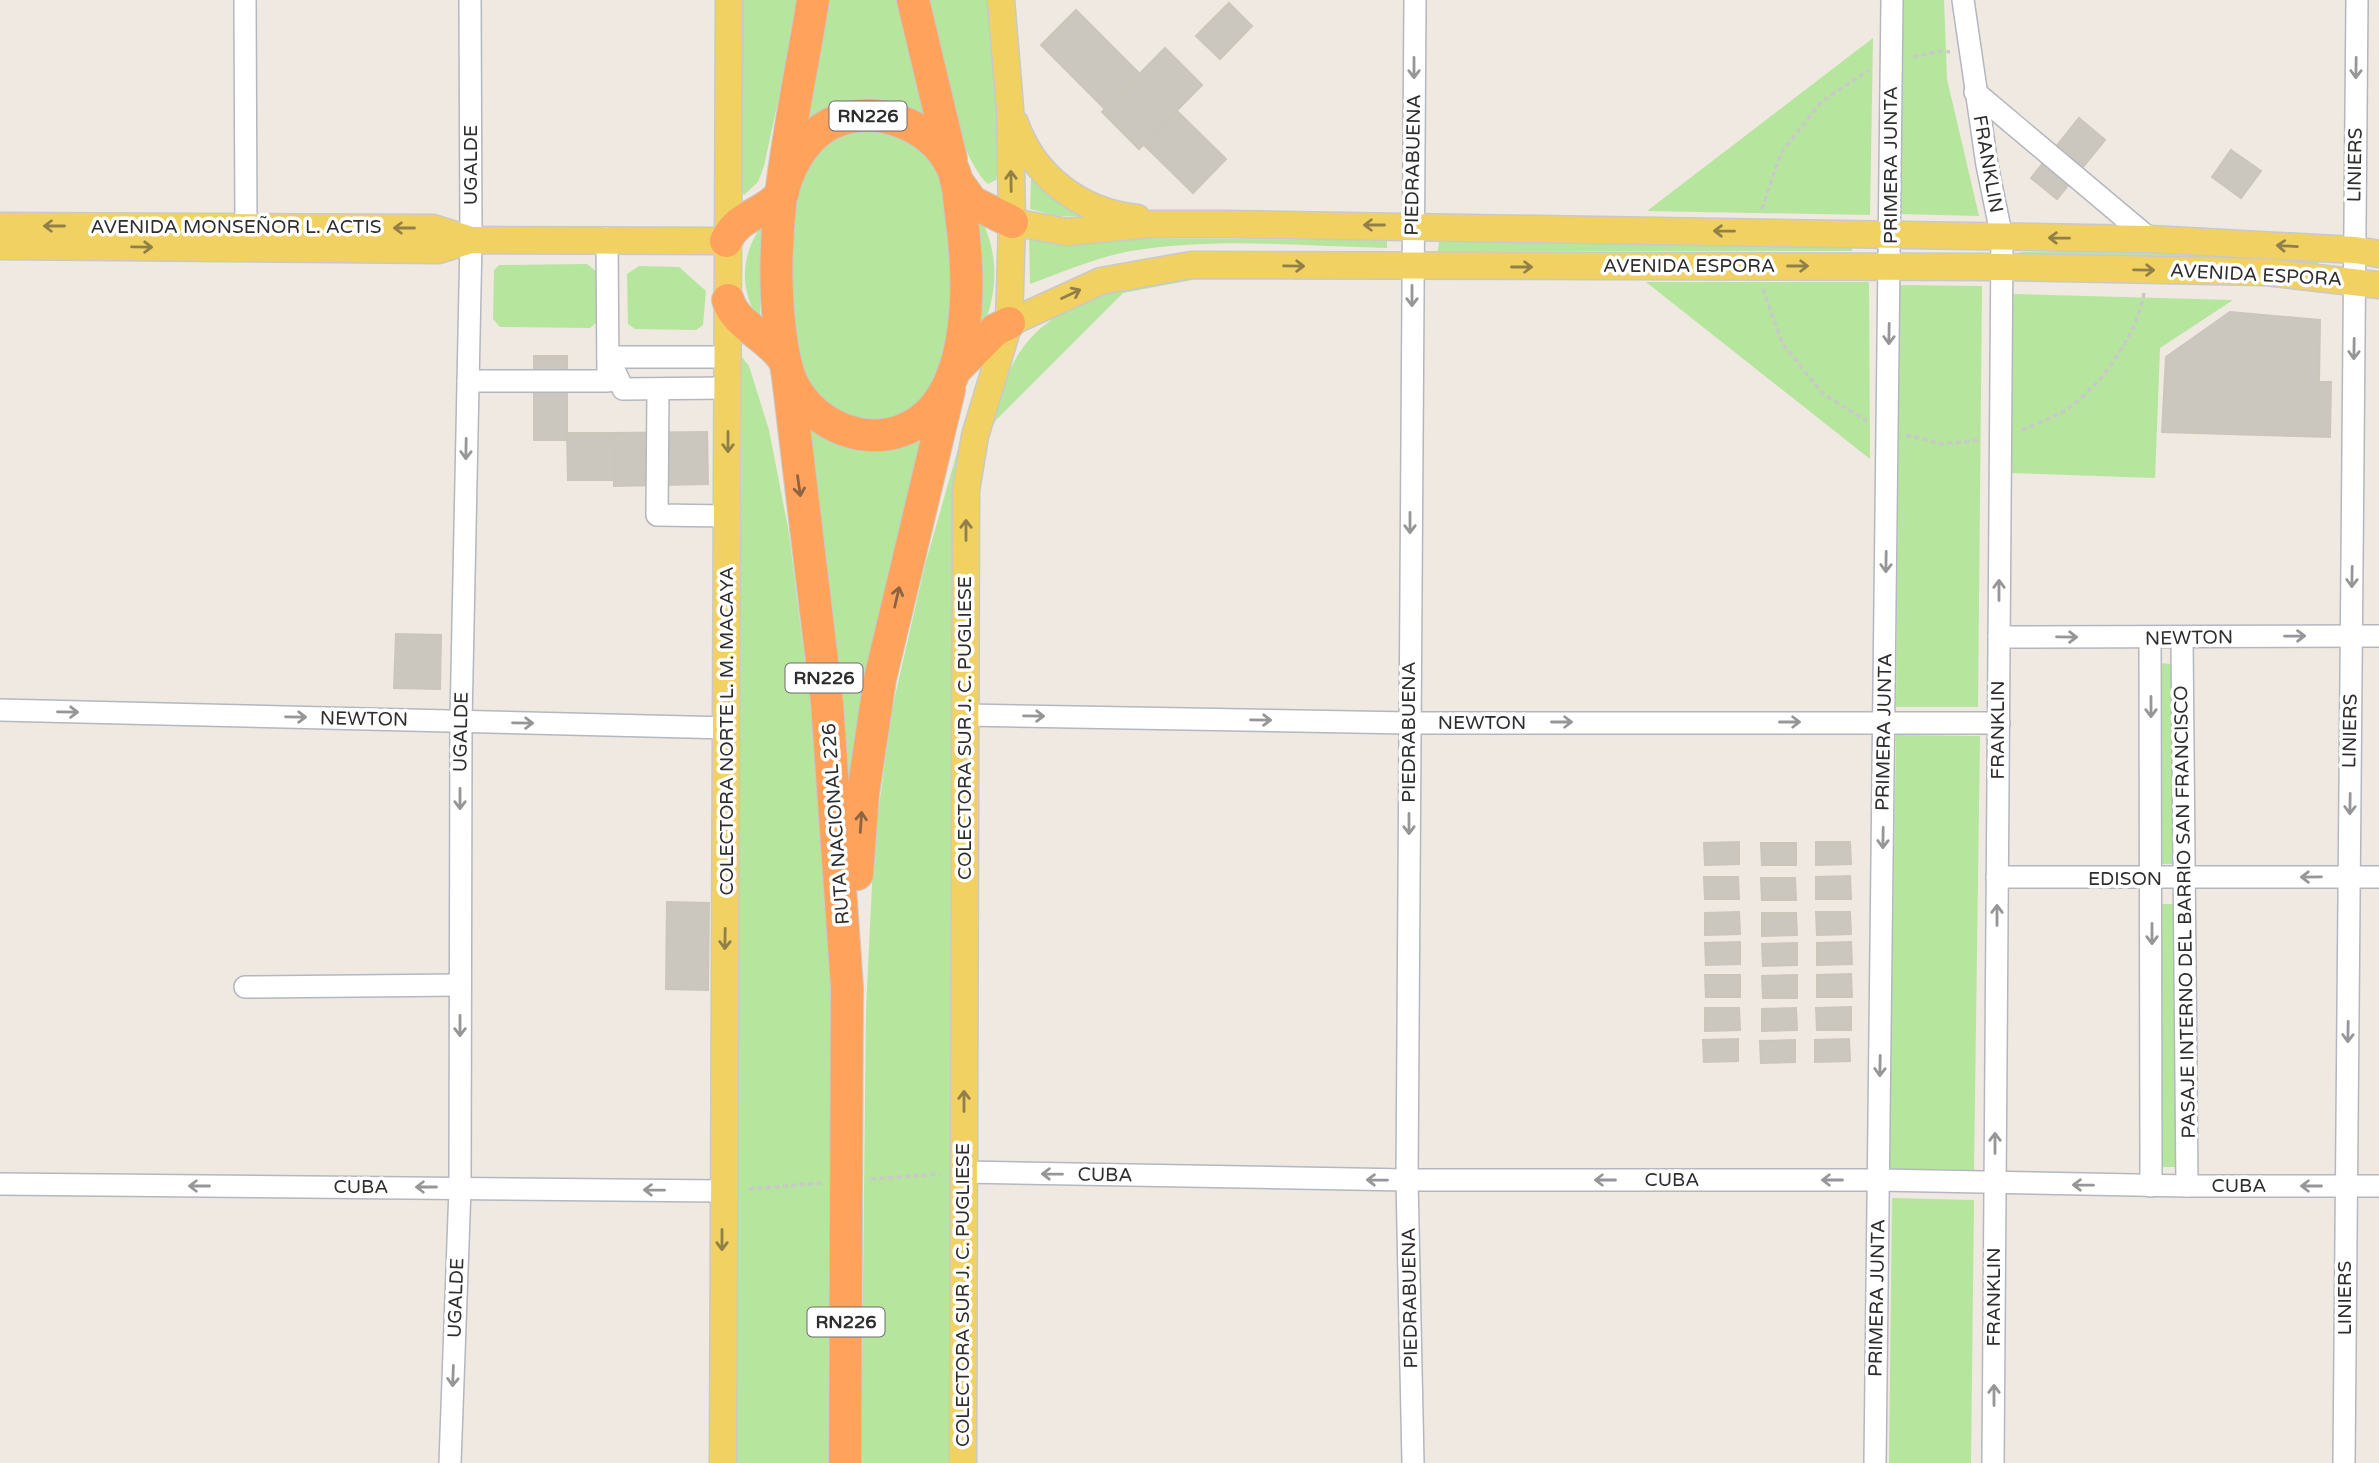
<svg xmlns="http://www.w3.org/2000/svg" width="2379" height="1463" viewBox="0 0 2379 1463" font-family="'Varela Round',sans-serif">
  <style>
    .green { fill: #b6e59e }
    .building { fill: #cbc7bf; stroke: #cbc5ba; stroke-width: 2 }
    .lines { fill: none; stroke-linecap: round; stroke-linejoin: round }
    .minor-casing { stroke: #b4b7c1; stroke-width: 24 }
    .major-casing { stroke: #c9c9c9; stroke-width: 29 }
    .highway-casing { stroke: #c9c9c9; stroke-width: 34 }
    .path { stroke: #c9c9c9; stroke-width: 3.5; stroke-dasharray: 5 3.5; stroke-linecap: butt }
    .minor { stroke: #fff; stroke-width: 21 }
    .major { stroke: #f2d163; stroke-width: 26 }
    .highway { stroke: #ffa35c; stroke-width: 32 }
    .oneway { stroke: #969696 }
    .oneway2 { stroke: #908048 }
    .oneway3 { stroke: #8c6343 }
    .labels { text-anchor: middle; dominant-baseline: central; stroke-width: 7; stroke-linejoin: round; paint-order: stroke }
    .shield { fill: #fff; stroke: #6d6d6d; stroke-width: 2 }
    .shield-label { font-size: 18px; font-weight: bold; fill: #2e2e2e }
    .street-label { font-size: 19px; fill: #2e2e2e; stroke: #fff }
  </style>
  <rect width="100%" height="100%" fill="#efe9e1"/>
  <g class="green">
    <path d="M742 0H800L764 166 758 182 744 195 740 188Z"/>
    <path d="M823 0H899L930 117C873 88 852 95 799 125Z"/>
    <path d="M926 0H998L999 166 996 180 988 184C955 154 937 46 926 0Z"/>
    <path d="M1901 0H1944L1947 79 1979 216 1899 214Z"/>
    <path d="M1873 38 1870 215 1647 211Z"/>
    <path d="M870 129C898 134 920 140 937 166 959 201 954 338 939 376 929 401 902 418 877 420 850 423 819 406 806 382 783 343 783 195 810 158 825 138 847 134 870 129Z"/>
    <path d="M1031 178 1059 201 1089 217 1056 216 1030 209Z"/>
    <path d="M978 213C1000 252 1000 298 977 337Z"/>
    <path d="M763 224 760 321C738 290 741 253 763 224Z"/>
    <path d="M1029 233 1116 238 1387 240V248C1303 246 1215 237 1131 251 1097 257 1063 272 1030 284Z"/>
    <path d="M1439 242 1852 243V251H1438Z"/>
    <path d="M2228 250 2319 258 2318 265 2229 258 2020 257V252Z"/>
    <path d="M587 264 597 272 598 321 590 328 500 327 493 319 494 270 499 265Z"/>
    <path d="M639 266 679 267 706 291 703 325 696 330 635 329 628 324 627 274Z"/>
    <path d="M1197 279 1123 293 996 420 989 432C1008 356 1029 319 1107 294 1138 285 1165 280 1197 279Z"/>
    <path d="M1646 282H1869L1870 459Z"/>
    <path d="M1900 285 1982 286 1978 707H1896Z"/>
    <path d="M2013 294 2233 300 2160 348 2155 478 2010 473Z"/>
    <path d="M742 357 749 366 769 430 789 533 814 735 831 983 828 1463H736Z"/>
    <path d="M800 422 905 445 932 430 850 850Z"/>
    <path d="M960 442 956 467 953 1463H861L866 1009 874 844 892 709 925 565Z"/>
    <path d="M2156 663 2173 664 2174 864H2157Z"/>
    <path d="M1896 735 1980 736 1974 1170 1889 1169Z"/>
    <path d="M2157 904H2176L2177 1167H2158Z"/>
    <path d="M1892 1198 1974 1200 1971 1463H1889Z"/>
  </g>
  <g class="building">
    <path d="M1229 3 1252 26 1220 59 1196 36Z"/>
    <path d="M1076 10 1140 74 1105 109 1041 45Z"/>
    <path d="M1165 48 1202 85 1139 149 1102 112Z"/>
    <path d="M1177 111 1226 159 1193 193 1144 145Z"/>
    <path d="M2079 118 2105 140 2057 199 2031 178Z"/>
    <path d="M2231 150 2261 171 2241 198 2212 177Z"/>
    <path d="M2230 312 2320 320 2319 382H2331L2330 437 2162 432 2166 357Z"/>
    <rect x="534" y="356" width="33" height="84"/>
    <path d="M707 432 708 484 614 486V433Z"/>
    <path d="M567 433H614L615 480H568Z"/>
    <path d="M396 634 441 635 440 689 394 688Z"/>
    <path d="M1739 842V864L1705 865 1704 843Z"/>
    <path d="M1816 842H1850L1851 864 1816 865Z"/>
    <path d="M1761 843H1796V865H1762Z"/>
    <path d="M1850 876 1851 899H1816V877Z"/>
    <path d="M1704 877H1738L1739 899H1705Z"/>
    <path d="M1761 878H1795L1796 900H1762Z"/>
    <path d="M667 902 709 903 708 990 666 989Z"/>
    <path d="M1739 912 1740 934 1705 935V913Z"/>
    <path d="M1816 912H1850L1851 934 1817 935Z"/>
    <path d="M1762 913H1796L1797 935 1762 936Z"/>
    <path d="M1740 942V964L1706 965 1705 943Z"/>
    <path d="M1851 942 1852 964 1817 965V943Z"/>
    <path d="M1797 943V965L1763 966 1762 944Z"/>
    <path d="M1851 974 1852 997H1817V975Z"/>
    <path d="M1705 975H1740V997H1706Z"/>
    <path d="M1797 975V998H1763L1762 976Z"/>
    <path d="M1851 1007V1030H1817L1816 1008Z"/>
    <path d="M1705 1008H1739L1740 1030 1705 1031Z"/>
    <path d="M1796 1008 1797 1030 1762 1031V1009Z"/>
    <path d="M1738 1039V1061L1704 1062 1703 1040Z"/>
    <path d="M1849 1039 1850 1061 1815 1062V1040Z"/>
    <path d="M1795 1040V1062L1761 1063 1760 1041Z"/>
  </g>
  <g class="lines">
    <g class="minor-casing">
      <g id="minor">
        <path d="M245 0 246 227"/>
        <path d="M1963 0 1987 165 2002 238 1993 1463"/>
        <path d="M1975 92 2150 239"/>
        <path d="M468 381H608L607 238"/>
        <path d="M728 388 623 389 608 357H728"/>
        <path d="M658 389 657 515 728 516"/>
        <path d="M1999 637 2379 636"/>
        <path d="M2150 638 2151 1186"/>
        <path d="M2182 638 2187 1186"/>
        <path d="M0 710 728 728"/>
        <path d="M966 715 1409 723H1999"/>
        <path d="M1997 877H2379"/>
        <path d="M245 987 460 985"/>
        <path d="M964 1172 1407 1180H1879L2187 1186H2379"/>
        <path d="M0 1184 722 1191"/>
        <path d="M450 1463 460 1188 461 721 471 240 470 0"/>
        <path d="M1413 1463 1407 1180 1415 0"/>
        <path d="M1875 1463 1892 0"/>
        <path d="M2344 1463 2357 0"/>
      </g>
    </g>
    <g class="major-casing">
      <g id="major">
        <path d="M1015 123C1034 177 1081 212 1137 218"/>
        <path d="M1012 222 1067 232 1151 224H1224L2150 239 2355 250 2379 254"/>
        <path d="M0 226 433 228 471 240"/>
        <path d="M0 246 438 250 471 240 726 241"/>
        <path d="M1009 323 1101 281 1191 265 2002 267 2266 272 2379 285"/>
        <path d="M723 1463 729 0"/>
        <path d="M963 1463 966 490 975 436 1009 323 1012 222 1010 108 1001 0"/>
      </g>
    </g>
    <g class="highway-casing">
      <g id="highway">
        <path d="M913 0 951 159"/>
        <path d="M956 180 972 202 1012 222"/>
        <path d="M784 186C792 161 806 137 830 124 872 102 933 124 952 167 959 181 959 199 961 214 970 276 976 402 903 430 859 447 807 421 790 378 784 363 782 347 780 331 766 220 796 109 813 0"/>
        <path d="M726 241C738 214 767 214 783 192"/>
        <path d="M728 300C735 325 770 337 785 361"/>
        <path d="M787 369 827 703 847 987 845 1463"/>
        <path d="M955 370 995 330 1009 323"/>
        <path d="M857 874 863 793 880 679 949 390"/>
      </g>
    </g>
    <g class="path">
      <path d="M1913 57 1940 51 1950 52"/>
      <path d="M1762 209 1781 153 1821 102 1869 70"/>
      <path d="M1763 289 1782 343 1823 394 1867 421"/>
      <path d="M2022 430C2036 424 2050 419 2062 412 2098 392 2138 333 2144 293"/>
      <path d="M1906 435 1943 444 1981 440"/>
      <path d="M871 1179 940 1174"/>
      <path d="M749 1189 821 1183"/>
    </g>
    <use href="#minor" class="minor"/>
    <use href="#major" class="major"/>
    <use href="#highway" class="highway"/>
  </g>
  <defs><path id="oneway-shaft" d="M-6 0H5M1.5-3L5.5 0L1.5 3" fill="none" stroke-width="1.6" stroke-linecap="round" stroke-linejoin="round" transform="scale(1.75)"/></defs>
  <g class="oneway">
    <use href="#oneway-shaft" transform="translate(1414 68) rotate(90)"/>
    <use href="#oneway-shaft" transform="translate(2356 68) rotate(91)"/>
    <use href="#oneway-shaft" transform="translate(1412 296) rotate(90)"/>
    <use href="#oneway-shaft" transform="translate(1889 334) rotate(91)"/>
    <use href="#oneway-shaft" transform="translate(2354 349) rotate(91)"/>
    <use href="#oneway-shaft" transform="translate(466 449) rotate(91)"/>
    <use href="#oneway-shaft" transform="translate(1410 523) rotate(90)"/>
    <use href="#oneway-shaft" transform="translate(1886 562) rotate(91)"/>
    <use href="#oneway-shaft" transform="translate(2352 577) rotate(91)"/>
    <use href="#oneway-shaft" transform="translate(1999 590) rotate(-90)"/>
    <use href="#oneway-shaft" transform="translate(2295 636) rotate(-1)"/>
    <use href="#oneway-shaft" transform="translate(2067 637) rotate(1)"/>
    <use href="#oneway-shaft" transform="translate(2151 707) rotate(90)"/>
    <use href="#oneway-shaft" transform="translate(68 712) rotate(1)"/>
    <use href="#oneway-shaft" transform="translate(1034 716) rotate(1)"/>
    <use href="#oneway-shaft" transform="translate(296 717) rotate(1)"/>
    <use href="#oneway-shaft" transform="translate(1261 720) rotate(1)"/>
    <use href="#oneway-shaft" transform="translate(1562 722)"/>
    <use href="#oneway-shaft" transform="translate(1790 722)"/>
    <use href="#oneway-shaft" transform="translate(523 723) rotate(1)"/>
    <use href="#oneway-shaft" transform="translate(460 799) rotate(90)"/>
    <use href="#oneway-shaft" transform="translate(2350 804) rotate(91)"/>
    <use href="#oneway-shaft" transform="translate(1409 824) rotate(90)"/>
    <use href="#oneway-shaft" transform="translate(1883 838) rotate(91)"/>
    <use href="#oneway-shaft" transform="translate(2311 877) rotate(179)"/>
    <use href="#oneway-shaft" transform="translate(1997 915) rotate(-90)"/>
    <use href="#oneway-shaft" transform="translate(2152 934) rotate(90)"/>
    <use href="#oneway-shaft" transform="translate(460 1026) rotate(90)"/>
    <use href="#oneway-shaft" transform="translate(2348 1032) rotate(91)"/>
    <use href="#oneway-shaft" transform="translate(1880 1066) rotate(91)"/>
    <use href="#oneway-shaft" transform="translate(1995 1143) rotate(-90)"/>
    <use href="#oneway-shaft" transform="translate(1052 1174) rotate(-179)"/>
    <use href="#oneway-shaft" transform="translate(1377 1180) rotate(-179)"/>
    <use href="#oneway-shaft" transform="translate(1605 1180) rotate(180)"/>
    <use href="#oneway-shaft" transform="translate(1832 1180) rotate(180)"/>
    <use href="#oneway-shaft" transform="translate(2083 1185) rotate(-179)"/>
    <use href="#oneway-shaft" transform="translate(199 1186) rotate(-180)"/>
    <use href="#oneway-shaft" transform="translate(2311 1186) rotate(180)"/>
    <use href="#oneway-shaft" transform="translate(426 1187) rotate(-180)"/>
    <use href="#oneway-shaft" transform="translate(654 1190) rotate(-179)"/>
    <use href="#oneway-shaft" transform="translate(453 1376) rotate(92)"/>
    <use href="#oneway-shaft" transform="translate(1994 1395) rotate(-90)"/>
  </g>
  <g class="oneway2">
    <use href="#oneway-shaft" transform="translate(1011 181) rotate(-91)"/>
    <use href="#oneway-shaft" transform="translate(1374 225) rotate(-180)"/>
    <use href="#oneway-shaft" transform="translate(54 226) rotate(-180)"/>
    <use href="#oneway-shaft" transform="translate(404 228) rotate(-180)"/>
    <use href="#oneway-shaft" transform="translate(1724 231) rotate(-179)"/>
    <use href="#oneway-shaft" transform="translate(2059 238) rotate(-179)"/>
    <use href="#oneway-shaft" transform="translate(2287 246) rotate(-177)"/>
    <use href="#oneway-shaft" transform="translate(142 247) rotate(1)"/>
    <use href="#oneway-shaft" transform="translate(1294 266) rotate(1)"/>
    <use href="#oneway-shaft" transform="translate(1798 266)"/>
    <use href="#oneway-shaft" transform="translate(1522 267)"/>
    <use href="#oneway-shaft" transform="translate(2144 270) rotate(1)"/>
    <use href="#oneway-shaft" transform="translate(1071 294) rotate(-25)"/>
    <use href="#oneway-shaft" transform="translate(728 442) rotate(90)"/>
    <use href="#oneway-shaft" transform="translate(966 530) rotate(-90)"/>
    <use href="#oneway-shaft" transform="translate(725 939) rotate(91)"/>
    <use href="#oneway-shaft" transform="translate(964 1101) rotate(-90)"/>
    <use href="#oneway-shaft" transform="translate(722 1240) rotate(90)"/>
  </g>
  <g class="oneway3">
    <use href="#oneway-shaft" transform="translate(799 486) rotate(82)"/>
    <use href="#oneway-shaft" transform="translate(897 597) rotate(-77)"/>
    <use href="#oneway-shaft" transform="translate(861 822) rotate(-86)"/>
  </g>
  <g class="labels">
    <g class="shield">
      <rect x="829.5" y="101.5" width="77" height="29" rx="5"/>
      <rect x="785.5" y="663.5" width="77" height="29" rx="5"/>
      <rect x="807.5" y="1307.5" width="77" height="29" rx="5"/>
    </g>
    <g class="shield-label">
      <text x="868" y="116">RN226</text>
      <text x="824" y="678">RN226</text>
      <text x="846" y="1322">RN226</text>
    </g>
    <g class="street-label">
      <text transform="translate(1988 164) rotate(80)">FRANKLIN</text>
      <text transform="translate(471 165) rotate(-90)">UGALDE</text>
      <text transform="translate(1413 165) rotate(-89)">PIEDRABUENA</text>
      <text transform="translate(1891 165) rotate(-90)">PRIMERA JUNTA</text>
      <text transform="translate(2355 165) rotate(-89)">LINIERS</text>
      <text x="236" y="227">AVENIDA MONSEÑOR L. ACTIS</text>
      <text x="1689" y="266">AVENIDA ESPORA</text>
      <text transform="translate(2256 275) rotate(3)">AVENIDA ESPORA</text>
      <text transform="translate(2189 638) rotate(-1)">NEWTON</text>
      <text transform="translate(364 719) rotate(1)">NEWTON</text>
      <text x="1482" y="723">NEWTON</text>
      <text transform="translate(965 728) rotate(-90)">COLECTORA SUR J. C. PUGLIESE</text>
      <text transform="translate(1998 730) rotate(-90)">FRANKLIN</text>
      <text transform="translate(727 731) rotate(-90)">COLECTORA NORTE L. M. MACAYA</text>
      <text transform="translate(2350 731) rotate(-89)">LINIERS</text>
      <text transform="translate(461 732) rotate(-89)">UGALDE</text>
      <text transform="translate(1409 732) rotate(-90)">PIEDRABUENA</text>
      <text transform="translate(1884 732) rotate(-89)">PRIMERA JUNTA</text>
      <text transform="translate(836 824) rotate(-94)">RUTA NACIONAL 226</text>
      <text x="2125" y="879">EDISON</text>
      <text transform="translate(2185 912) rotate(-91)">PASAJE INTERNO DEL BARRIO SAN FRANCISCO</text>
      <text transform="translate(1105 1175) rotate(1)">CUBA</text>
      <text x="1672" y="1180">CUBA</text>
      <text x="2239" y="1186">CUBA</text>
      <text x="361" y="1187">CUBA</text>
      <text transform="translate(963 1295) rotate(-90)">COLECTORA SUR J. C. PUGLIESE</text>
      <text transform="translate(1994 1297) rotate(-90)">FRANKLIN</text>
      <text transform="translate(456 1298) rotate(-88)">UGALDE</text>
      <text transform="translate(1410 1298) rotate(-91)">PIEDRABUENA</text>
      <text transform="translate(1877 1298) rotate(-89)">PRIMERA JUNTA</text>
      <text transform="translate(2345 1298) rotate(-90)">LINIERS</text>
    </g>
  </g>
</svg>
